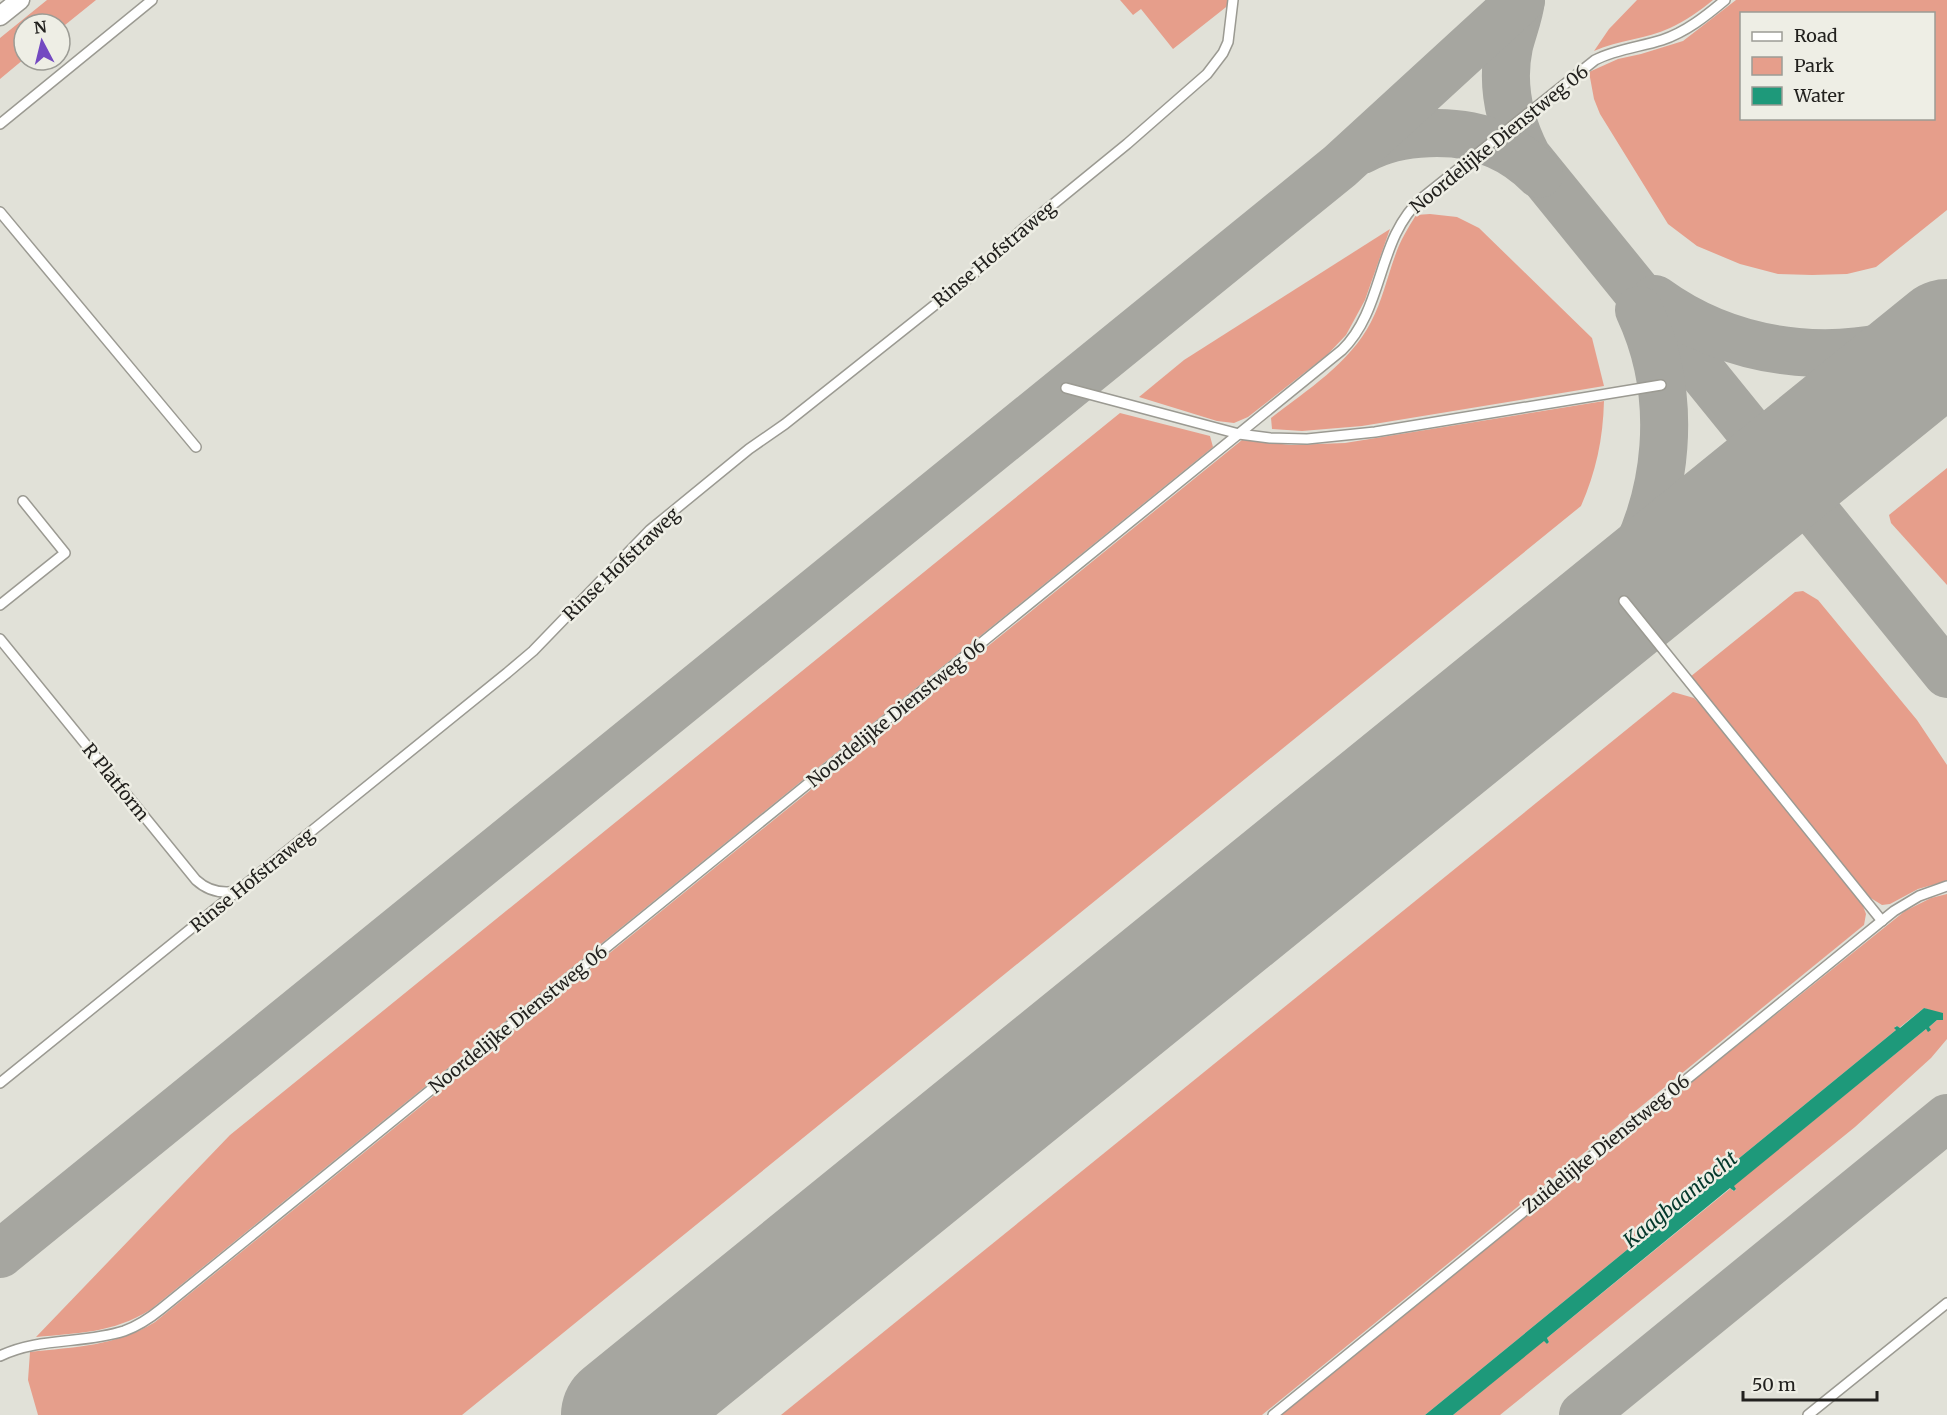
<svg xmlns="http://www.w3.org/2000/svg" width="1947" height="1415" viewBox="0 0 1947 1415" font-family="Merriweather,serif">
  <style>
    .green { fill: #e69e8b; fill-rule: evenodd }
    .water { fill: #1e997a }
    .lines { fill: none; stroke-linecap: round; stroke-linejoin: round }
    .taxiway { stroke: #a6a6a0; stroke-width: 48 }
    .runway { stroke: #a6a6a0; stroke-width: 120 }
    .service-casing { stroke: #9b9a92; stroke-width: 12 }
    .minor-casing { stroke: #9b9a92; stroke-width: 21 }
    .service { stroke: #fff; stroke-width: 9 }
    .minor { stroke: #fff; stroke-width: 18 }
    .labels { text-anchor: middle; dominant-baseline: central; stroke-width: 5; stroke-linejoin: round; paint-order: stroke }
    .street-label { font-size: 18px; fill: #22211e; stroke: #eeeee5 }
    .water-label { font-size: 20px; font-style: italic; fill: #03372a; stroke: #eeeee5 }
  </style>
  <rect width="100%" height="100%" fill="#e1e1d8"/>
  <g class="green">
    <path d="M47 0H96L60 29V24H24V59L0 79V38Z"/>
    <path d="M1120 0H1235L1173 49 1141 9 1133 15Z"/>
    <path d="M1637 0H1713C1700 11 1685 21 1670 28 1646 39 1619 40 1594 51L1609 29Z"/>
    <path d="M1736 0H1947V210L1876 267 1847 274 1812 275 1778 274 1740 264 1697 246 1668 224 1600 114 1594 99 1589 72 1618 59 1641 54 1683 41ZM1742 14H1934V118H1742Z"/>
    <path d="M1430 214 1457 217 1479 228 1592 338 1604 386 1362 426 1302 431 1272 429 1271 418C1307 390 1350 363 1371 322 1382 301 1387 278 1395 256 1400 241 1408 228 1416 215Z"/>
    <path d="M1390 229 1365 300 1346 335 1327 355 1248 417 1234 423 1217 421 1139 397 1184 360Z"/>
    <path d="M1604 401C1603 439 1596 472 1581 506L462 1415H38L28 1380 30 1352C74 1347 117 1346 155 1322L1242 440 1291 445 1345 443Z"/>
    <path d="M1120 413 1210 436 1213 447 150 1310C113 1333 78 1333 36 1337L230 1135Z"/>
    <path d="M1947 468V585L1891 523 1889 515Z"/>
    <path d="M1803 591 1818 600 1917 720 1947 765V881L1918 889 1890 904 1882 905 1869 897 1690 677 1795 592Z"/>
    <path d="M1673 692 1694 698 1704 708 1863 906 1866 914 1864 925 1262 1415H781Z"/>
    <path d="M1947 894V1039L1931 1058 1855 1127 1500 1415H1453L1544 1340 1547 1344 1549 1342 1547 1338 1731 1188 1733 1191 1736 1190 1733 1186 1926 1029 1928 1031 1929 1027 1937 1020V1013L1924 1008 1899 1028 1897 1026 1895 1027 1896 1030 1425 1415H1276L1905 911 1931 898Z"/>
  </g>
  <path class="water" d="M1924 1008 1943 1013V1020H1937L1929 1027 1931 1030 1928 1032 1926 1029 1734 1186 1736 1189 1734 1191 1730 1188 1547 1338 1549 1342 1547 1344 1544 1341 1453 1415H1425L1896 1030 1894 1028 1897 1026 1900 1028Z"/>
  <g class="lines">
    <g class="taxiway">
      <path d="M1521 0C1519 16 1513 30 1509 46 1501 84 1509 121 1527 156L1947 674"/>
      <path d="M1362 150C1397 130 1459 127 1497 145 1513 152 1527 162 1539 174"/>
      <path d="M1655 299C1739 360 1853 370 1947 326"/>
      <path d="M1571 644C1588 623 1607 603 1621 579 1670 499 1679 396 1639 310"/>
      <path d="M0 1254 1340 166 1521 0"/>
      <path d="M1583 1415 1947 1118"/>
    </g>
    <path class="runway" d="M621 1415 1947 339"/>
    <g class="service-casing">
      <g id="service">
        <path d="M0 124 152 0"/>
        <path d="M0 212 196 447"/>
        <path d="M1066 388 1239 434 1270 438 1307 439 1375 432 1661 385"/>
        <path d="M1624 601 1882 921"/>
        <path d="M0 605 65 553 23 501"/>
        <path d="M0 639 196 880C208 891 222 894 237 891"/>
        <path d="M0 1083 507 673 533 651 650 530 749 449 785 424 970 277 1024 228 1127 144 1207 74 1223 53 1228 42 1233 0"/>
        <path d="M0 1356C39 1337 84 1344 124 1331 138 1326 150 1318 161 1309L1342 350C1385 308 1376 239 1422 198L1595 60C1616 49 1640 47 1662 40 1686 32 1706 16 1725 0"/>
        <path d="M1273 1415 1894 911 1919 896 1947 886"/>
        <path d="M1808 1415 1947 1303"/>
      </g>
    </g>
    <g class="minor-casing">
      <path id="minor" d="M0 16 20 0"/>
    </g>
    <use href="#service" class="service"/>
    <use href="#minor" class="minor"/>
  </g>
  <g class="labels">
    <g class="street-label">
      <text transform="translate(1499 139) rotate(-39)">Noordelijke Dienstweg 06</text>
      <text transform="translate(994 254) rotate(-40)">Rinse Hofstraweg</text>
      <text transform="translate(621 564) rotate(-44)">Rinse Hofstraweg</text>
      <text transform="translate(896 713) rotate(-39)">Noordelijke Dienstweg 06</text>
      <text transform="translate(116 782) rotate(51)">R Platform</text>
      <text transform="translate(252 880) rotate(-39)">Rinse Hofstraweg</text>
      <text transform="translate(518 1019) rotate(-39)">Noordelijke Dienstweg 06</text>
      <text transform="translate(1606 1144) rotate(-39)">Zuidelijke Dienstweg 06</text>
    </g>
    <g class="water-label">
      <text transform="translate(1680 1199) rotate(-39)">Kaagbaantocht</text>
    </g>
  </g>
  <rect x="1740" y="12" width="195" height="108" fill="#eeeee5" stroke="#9c9c95" stroke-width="1.5"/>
  <rect x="1752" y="32" width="30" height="9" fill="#ffffff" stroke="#9c9c95" stroke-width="1.5"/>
  <text x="1794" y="42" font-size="18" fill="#22211e">Road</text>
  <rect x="1752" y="57" width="30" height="18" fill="#e69e8b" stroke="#9c9c95" stroke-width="1.5"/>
  <text x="1794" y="72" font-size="18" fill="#22211e">Park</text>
  <rect x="1752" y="87" width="30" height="18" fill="#1e997a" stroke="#9c9c95" stroke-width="1.5"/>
  <text x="1794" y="102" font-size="18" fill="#22211e">Water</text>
  <g transform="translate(42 42) rotate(353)"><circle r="28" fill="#eeeee5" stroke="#9c9c95" stroke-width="1.5"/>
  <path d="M0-4.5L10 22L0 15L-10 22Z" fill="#7349c1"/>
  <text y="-9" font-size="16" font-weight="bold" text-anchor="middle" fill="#22211e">N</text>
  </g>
  <path d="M1743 1391v9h134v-9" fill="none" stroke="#22211e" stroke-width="3"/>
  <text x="1752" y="1391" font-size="18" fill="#22211e" stroke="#eeeee5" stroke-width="4.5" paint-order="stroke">50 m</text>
</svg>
